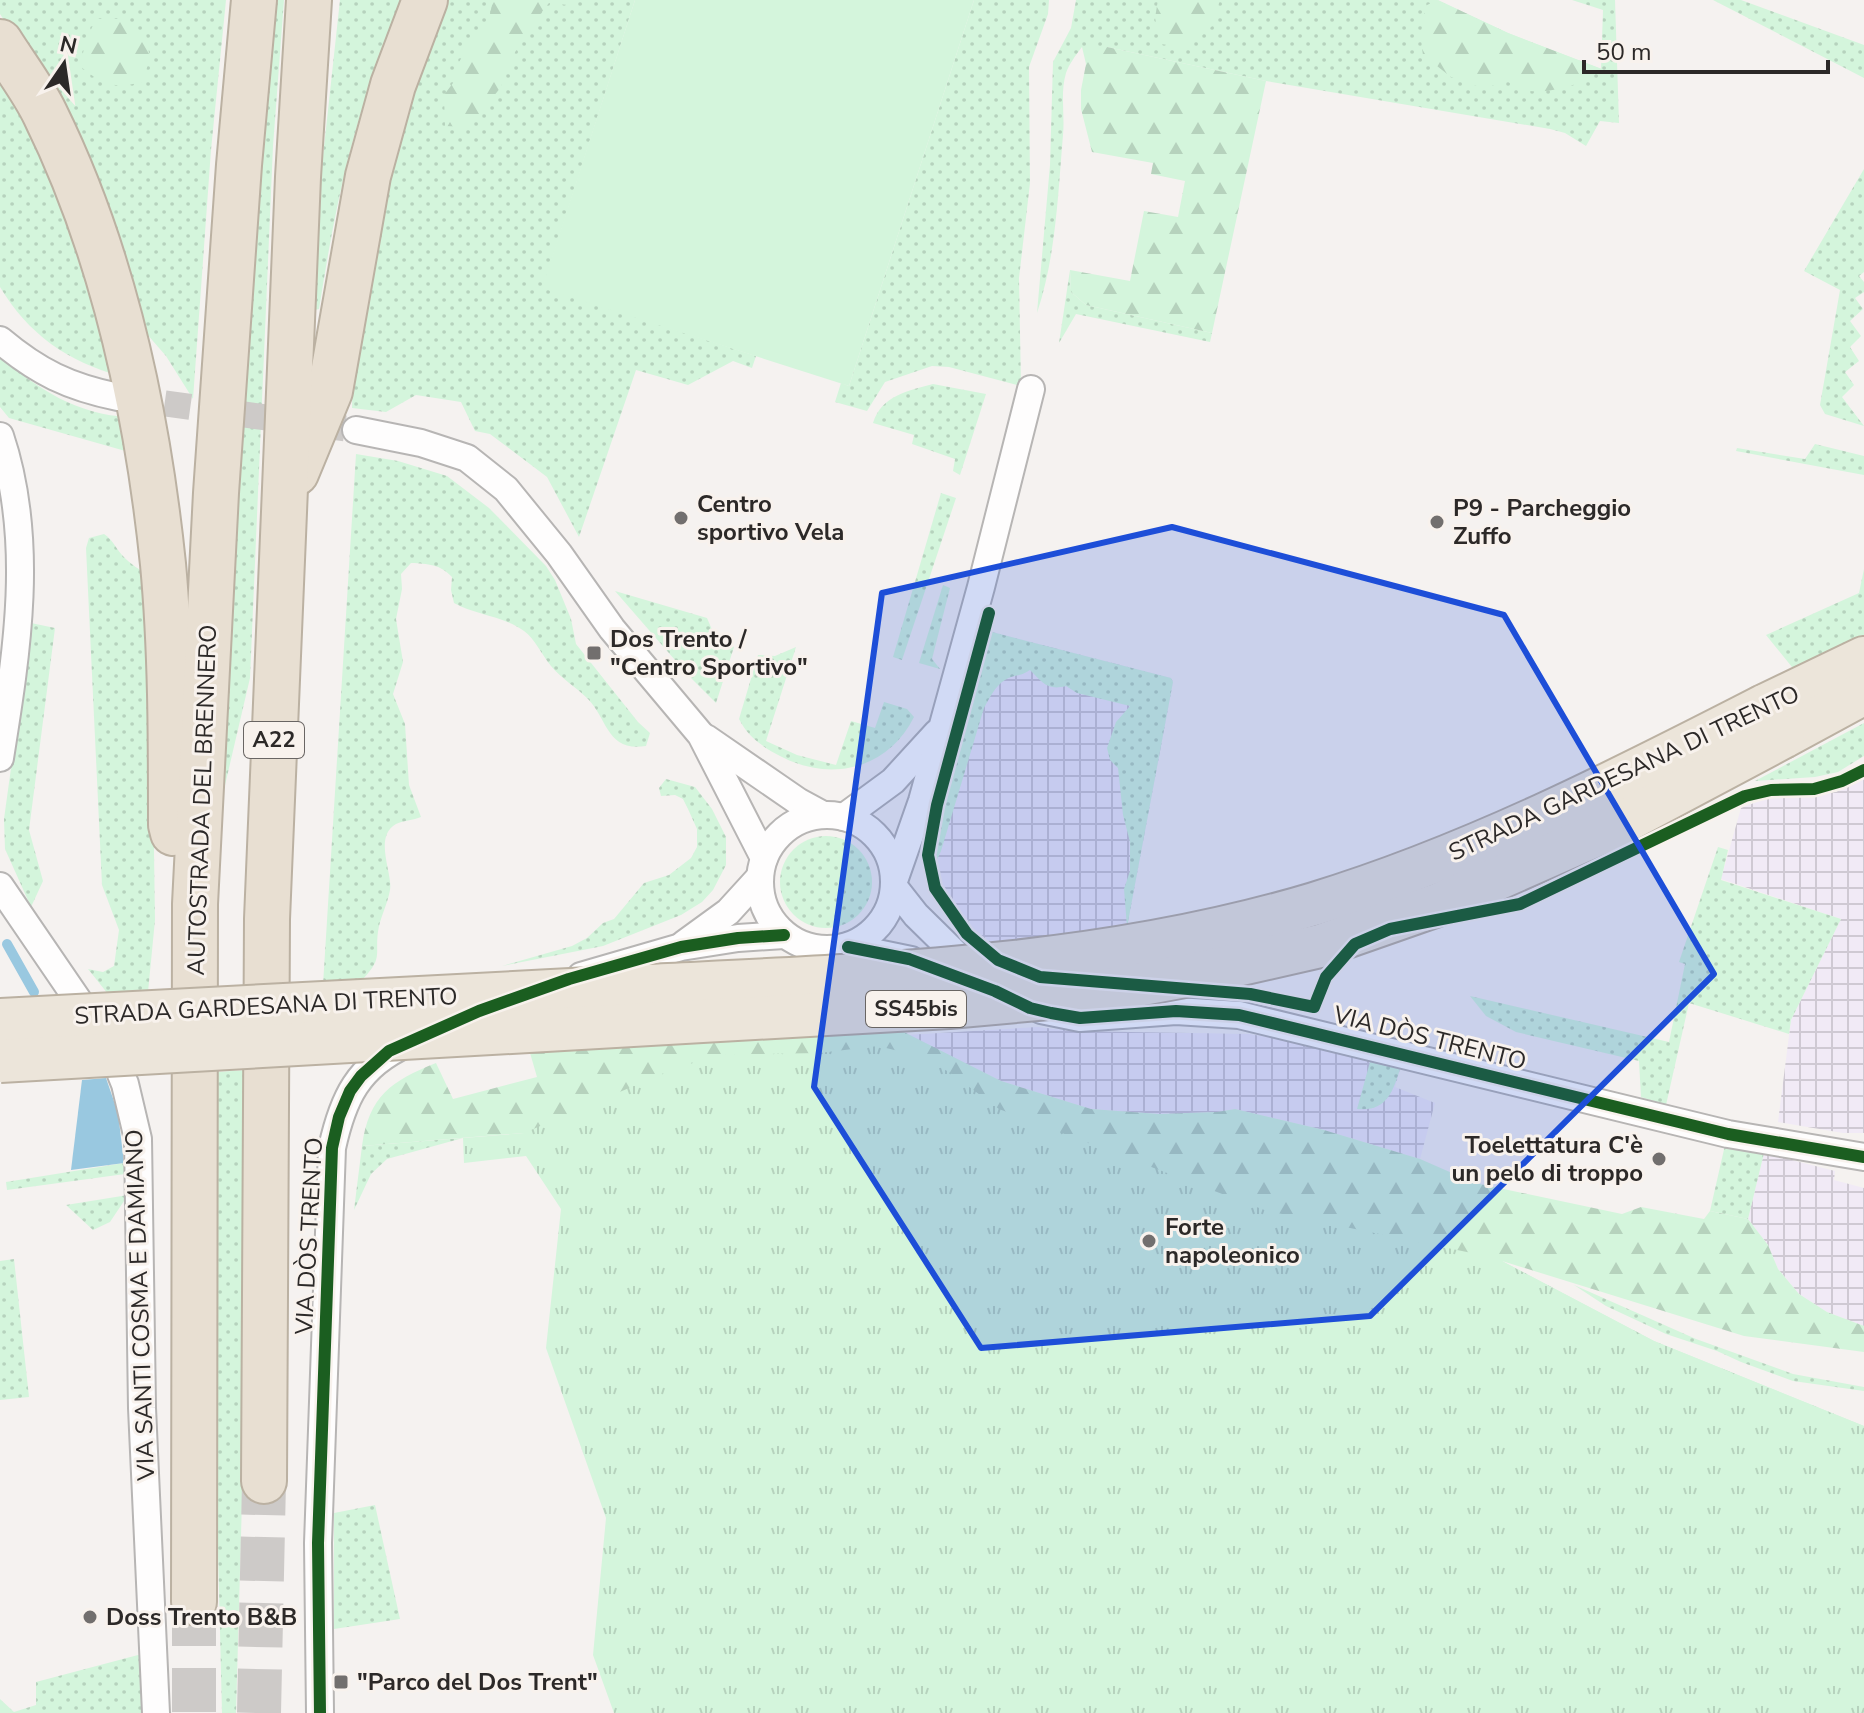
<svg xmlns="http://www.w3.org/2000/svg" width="1864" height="1713" viewBox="0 0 1864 1713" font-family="'Nunito Sans',sans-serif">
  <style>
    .industrial { fill: url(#industrial-grid) }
    .grass { fill: url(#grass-dots) }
    .forest { fill: url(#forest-firs) }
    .park { fill: url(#park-tufts) }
    .pitch { fill: #d4f5dc }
    .water { fill: #99c8e0 }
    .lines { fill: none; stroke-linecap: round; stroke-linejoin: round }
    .stream { stroke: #99c8e0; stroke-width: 10 }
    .minor-tunnel { stroke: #cdcac8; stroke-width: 26; stroke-dasharray: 26 13; stroke-linecap: butt }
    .motorway-tunnel { stroke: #cdcac8; stroke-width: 44; stroke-dasharray: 44 22; stroke-linecap: butt }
    .minor-casing { stroke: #b7b5b4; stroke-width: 30 }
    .trunk-casing { stroke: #bbb1a2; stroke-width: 46 }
    .motorway-casing { stroke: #bbb1a2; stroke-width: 48 }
    .minor { stroke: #fefdfd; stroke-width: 26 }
    .trunk { stroke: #ece5da; stroke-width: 42 }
    .motorway { stroke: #e8dfd2; stroke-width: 44 }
    .trunk-bridge-casing { stroke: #bbb1a2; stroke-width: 46; stroke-linecap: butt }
    .trunk-bridge { stroke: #ece5da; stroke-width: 42 }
    .cycleway-casing { stroke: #f8f2ed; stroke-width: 17 }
    .cycleway { stroke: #1b5e20; stroke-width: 12 }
    .marked { fill: #1d4ed8; fill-opacity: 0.2; stroke: #1d4ed8; stroke-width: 6; stroke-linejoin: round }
    .poi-dot { fill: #726f6e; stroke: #f8f2ed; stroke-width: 3 }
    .labels { text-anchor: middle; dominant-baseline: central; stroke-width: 6; stroke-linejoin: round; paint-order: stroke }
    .shield { fill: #f8f2ed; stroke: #696563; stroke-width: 2 }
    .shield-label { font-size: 22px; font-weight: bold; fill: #2c2928 }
    .poi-label { font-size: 24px; font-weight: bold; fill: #2c2928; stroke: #f8f2ed; text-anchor: start }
    .street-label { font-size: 24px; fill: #2c2928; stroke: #f8f2ed }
  </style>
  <defs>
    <pattern id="industrial-grid" width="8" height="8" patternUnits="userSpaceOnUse" patternTransform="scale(2)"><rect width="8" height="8" fill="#f1eaf6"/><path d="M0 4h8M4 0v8" fill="none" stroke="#cfc9d3"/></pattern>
    <pattern id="grass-dots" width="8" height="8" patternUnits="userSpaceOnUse" patternTransform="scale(2)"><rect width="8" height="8" fill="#d4f5dc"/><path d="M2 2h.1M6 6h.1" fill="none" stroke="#b6d2bd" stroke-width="1.8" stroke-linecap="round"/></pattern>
    <pattern id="forest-firs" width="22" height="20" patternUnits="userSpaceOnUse" patternTransform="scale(2)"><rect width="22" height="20" fill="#d4f5dc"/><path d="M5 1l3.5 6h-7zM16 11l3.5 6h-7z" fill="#b6d2bd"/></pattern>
    <pattern id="park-tufts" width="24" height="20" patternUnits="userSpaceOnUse" patternTransform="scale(2)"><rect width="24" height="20" fill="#d4f5dc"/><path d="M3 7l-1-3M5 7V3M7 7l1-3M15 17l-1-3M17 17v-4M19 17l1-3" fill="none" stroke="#b6d2bd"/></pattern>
  </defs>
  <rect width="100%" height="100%" fill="#f5f2f0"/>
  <g class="industrial">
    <path d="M992 632 1171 678 1173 682 1127 927 991 945 972 930 942 891 938 880 935 851 940 822Z"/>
    <path d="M1864 777V1133H1843L1778 1122 1791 1020 1841 919 1721 879 1741 808 1770 797 1836 792Z"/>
    <path d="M1038 1027 1072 1031 1249 1034 1280 1039 1400 1069 1395 1087 1435 1103 1420 1159 1324 1130 1235 1109 1217 1112 1159 1114 1091 1109 1001 1081 907 1035Z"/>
    <path d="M1764 1153 1835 1171 1834 1180 1864 1188V1326L1827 1312 1799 1294 1778 1269 1768 1245 1748 1219Z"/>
  </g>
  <g class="grass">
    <path d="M0 0H226L211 150 193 399 166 356 133 318 23 49 0 14Z"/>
    <path d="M270 0H284L273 146 250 678 222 798 229 617Z"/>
    <path d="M340 0H406C396 23 384 45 376 68 347 146 332 227 319 309L311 311 317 211Z"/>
    <path d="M432 0H635L543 287 756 356 752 368 733 361 688 385 636 370 579 537 547 477 490 434 475 431 461 402 416 395 386 412 352 408 355 289Z"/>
    <path d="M974 0H1049L1048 14 1029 67 1030 183 1019 278 1021 386 949 367 932 366 885 382 867 411 835 402 841 383 849 386Z"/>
    <path d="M1076 0H1437L1508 33 1601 69 1603 10 1572 0H1615L1619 123 1600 121 1586 146 1565 133 1550 129 1266 81 1107 47H1082C1076 55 1069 64 1066 73 1060 93 1065 115 1063 135 1058 194 1056 256 1037 313L1050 165 1053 62 1071 28Z"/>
    <path d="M1713 0H1741L1864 45V78Z"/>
    <path d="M0 64 43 139 120 376C68 362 28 334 0 287Z"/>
    <path d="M1864 169V272L1859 276 1864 282V292L1855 298 1863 309 1850 321 1861 336 1850 347 1859 361 1845 372 1854 385 1842 397 1864 426 1825 414 1820 405 1840 290 1804 271Z"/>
    <path d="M1070 270 1071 292 1086 305 1212 333 1210 342 1076 314 1059 343Z"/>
    <path d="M0 356C37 389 78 415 129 417L136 454 9 418 0 407Z"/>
    <path d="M933 384 986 394 960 475 953 471 955 459 912 444 914 435 873 423C882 395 908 391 933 384Z"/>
    <path d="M1815 444 1864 456V475L1736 451 1737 448 1805 459Z"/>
    <path d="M356 454 398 461 447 476 489 508 546 566 555 580 571 619 576 644 638 722 650 733 646 746C607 752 608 720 588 699 576 687 562 679 551 666 542 655 535 639 524 631 504 616 475 615 454 603L451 590 452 577C440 564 428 564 411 563L401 574 402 589 396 619 403 662 393 694 405 724 409 785 421 817C414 820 402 821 396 824 373 837 393 873 390 890 388 902 382 914 379 926 373 955 386 956 360 982L323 985Z"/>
    <path d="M941 493 956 498 902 660 893 657Z"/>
    <path d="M104 534C113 540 115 547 122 555 130 564 140 570 150 576L155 920 148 992 108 994 88 969 103 972 114 966 119 930 102 885 86 548 89 538Z"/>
    <path d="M1864 569V635L1796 672 1766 635 1859 593Z"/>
    <path d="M943 585 950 588 932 659 940 669 919 663Z"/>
    <path d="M615 591 707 618 713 632 734 647 716 703 688 675Z"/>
    <path d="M31 623 55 628 29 830 43 881 31 907 5 849 4 819Z"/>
    <path d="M992 632 1171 678 1173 682 1127 927 1124 889 1130 871V842L1123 815 1118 768 1110 760 1107 748 1116 722 1130 706 1077 693 1066 686C1047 691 1042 682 1030 670 1020 677 1012 675 1005 680 995 686 989 699 984 708L941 851 936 862 940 822Z"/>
    <path d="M796 647 766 741 797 755 836 765 851 721 875 728 884 702 907 709 914 717C888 769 831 783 780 756 763 747 748 737 739 719L758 655 775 656Z"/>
    <path d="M1864 723V756L1838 772 1815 777 1755 781Z"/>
    <path d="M666 779 695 787 712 809 726 837V865L713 890 702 902 681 915 603 946 502 966 572 946 587 938 603 923 614 919 644 883 669 875 691 858 697 847V829L688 809 683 799 675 795 661 796 659 788Z"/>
    <circle cx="826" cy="882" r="46"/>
    <path d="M1718 847 1728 850 1721 880 1841 919 1791 1020 1789 1034 1689 1003 1666 1105 1641 1097 1639 1061 1516 1032 1486 1016 1470 996 1669 1042 1685 964 1679 962Z"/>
    <path d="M1370 1062 1400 1069C1393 1092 1386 1112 1357 1109Z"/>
    <path d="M248 1070 246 1358 236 1713H222L216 1467V1072Z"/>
    <path d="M463 1138 387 1159 371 1174 354 1210 362 1146Z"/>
    <path d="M1725 1145 1764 1153 1748 1219 1710 1211Z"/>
    <path d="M124 1163 125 1174 7 1190 6 1182Z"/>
    <path d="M128 1195 110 1222 93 1230 66 1205Z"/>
    <path d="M14 1259 29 1397 0 1400V1261Z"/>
    <path d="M1574 1285 1696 1339 1793 1374 1864 1387V1391L1793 1381 1741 1362 1717 1351 1666 1334 1606 1306Z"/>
    <path d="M375 1505 400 1619 334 1629V1513Z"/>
    <path d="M138 1655 145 1656 149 1713H0V1699L14 1712 36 1705V1682Z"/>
  </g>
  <g class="forest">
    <path d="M493 0H580L568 5 549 3 525 33 509 64 501 87 469 127 445 126 444 95 453 83 459 62 473 39 486 32Z"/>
    <path d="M1158 0H1220L1212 26 1200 37 1181 47 1161 44 1155 18Z"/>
    <path d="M1438 0 1508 33 1602 69C1584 85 1553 93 1529 91 1521 90 1512 84 1505 80L1485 89 1451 77 1423 55C1420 37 1421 23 1427 5Z"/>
    <path d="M96 19H119L146 35 150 59 142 82C114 89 102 85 80 66L86 40Z"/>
    <path d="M1082 47H1107L1266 81 1212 333 1086 305 1071 292 1070 270 1130 281 1144 211 1178 217 1185 181 1151 174 1153 163 1092 152 1081 109V90L1086 64Z"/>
    <path d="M896 1028 1001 1081 1091 1109 1159 1114 1217 1112 1235 1109 1324 1130 1420 1159 1475 1183 1622 1214 1641 1207 1704 1219 1710 1211 1748 1219 1768 1245 1778 1269 1799 1294 1827 1312 1864 1326V1352L1744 1336 1502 1261 1654 1341 1864 1426V1713L708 1386 524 1133 362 1146C369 1096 391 1081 436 1063L453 1099 537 1077 528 1046 538 1052Z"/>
  </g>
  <path class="park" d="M878 1046 919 1056 949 1072 999 1109 1267 1211 1496 1258 1654 1341 1864 1426V1713H614L593 1655 606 1518 546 1348 561 1209 526 1156 464 1163 463 1138 524 1133 664 1073 716 1055 819 1053Z"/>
  <path class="pitch" d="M635 0H974L849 386 542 288Z"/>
  <path class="water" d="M106 1078 118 1113 124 1163 71 1170 82 1080Z"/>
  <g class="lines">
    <path class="stream" d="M7 944 34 992"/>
    <path class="minor-tunnel" d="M126 398 356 430"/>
    <g class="motorway-tunnel">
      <path d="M194 1602V1713"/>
      <path d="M259 1713 264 1481"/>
    </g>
    <g class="minor-casing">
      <g id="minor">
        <path d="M0 340C38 372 69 387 118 397"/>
        <path d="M356 430 421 443 467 458 506 489 559 554 612 629 701 735 764 858"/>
        <path d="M0 436C35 540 17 652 0 758"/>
        <path d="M706 738 799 802 823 815"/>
        <circle cx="827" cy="882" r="67"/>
        <path d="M844 817 893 781 937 733"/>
        <path d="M895 878 922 801 981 587 1031 389"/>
        <path d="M0 886 110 1047 125 1084 138 1139 142 1408 156 1713"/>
        <path d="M894 887 916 915 972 970"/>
        <path d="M684 944 728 912 759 878"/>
        <path d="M848 947 911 960"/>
        <path d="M581 976 681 947 738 938 784 935"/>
        <path d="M1041 1010 1080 1018 1176 1011 1239 1015 1728 1134 1864 1157"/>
        <path d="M320 1713 318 1543 332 1148C343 1098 358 1066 406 1044"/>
      </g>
    </g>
    <g class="trunk-casing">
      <g id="trunk">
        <path d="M1764 706 1864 658"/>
        <path d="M1783 737 1864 693"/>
      </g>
    </g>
    <g class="motorway-casing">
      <g id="motorway">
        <path d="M0 42C15 66 33 89 45 114 114 254 147 410 163 564 171 650 171 738 171 825L173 833"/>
        <path d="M296 473 330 391 368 176 393 85 425 0"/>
        <path d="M264 1481 267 919 298 177 309 0"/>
        <path d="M194 1602 195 904 216 493 239 165 254 0"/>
      </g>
    </g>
    <use href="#minor" class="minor"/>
    <use href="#trunk" class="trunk"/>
    <use href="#motorway" class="motorway"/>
    <g class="trunk-bridge-casing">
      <g id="trunk-bridge">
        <path d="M0 1020C215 1009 431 997 646 986 869 975 1098 969 1314 904 1471 856 1618 781 1764 706"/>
        <path d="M0 1061 949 1007 1083 995 1201 973 1320 946 1440 904 1614 827 1783 737"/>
      </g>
    </g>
    <use href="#trunk-bridge" class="trunk-bridge"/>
    <g class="cycleway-casing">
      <g id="cycleway">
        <path d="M989 613 937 805 928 855 935 888 967 934 998 960 1040 977 1250 994 1314 1007 1326 977 1355 944 1390 929 1520 904 1745 796 1771 790 1814 789 1842 781 1864 770"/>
        <path d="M848 947 909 959 995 991 1030 1008 1051 1013 1080 1018 1176 1011 1239 1015 1728 1134 1864 1157"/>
        <path d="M320 1713 318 1543 332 1148 339 1117 350 1091 361 1076 389 1051 479 1011 569 979 681 947 738 938 784 935"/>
      </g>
    </g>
    <use href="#cycleway" class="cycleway"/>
  </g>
  <path class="marked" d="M1172 527 1504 615 1714 974 1370 1316 981 1348 814 1087 882 593Z"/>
  <g class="poi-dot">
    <circle cx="681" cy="518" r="8"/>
    <circle cx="1437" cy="522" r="8"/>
    <rect x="586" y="645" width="16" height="16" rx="4"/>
    <circle cx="1659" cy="1159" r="8"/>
    <circle cx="1149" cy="1241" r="8"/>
    <circle cx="90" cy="1617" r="8"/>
    <rect x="333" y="1674" width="16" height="16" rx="4"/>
  </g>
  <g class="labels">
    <g class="shield">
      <rect x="244" y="722" width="60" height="36" rx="6"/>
      <rect x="866" y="991" width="100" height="36" rx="6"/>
    </g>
    <g class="shield-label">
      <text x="274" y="740">A22</text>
      <text x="916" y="1009">SS45bis</text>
    </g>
    <g class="poi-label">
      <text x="697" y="504">Centro<tspan x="697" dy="28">sportivo Vela</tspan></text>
      <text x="1453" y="508">P9 - Parcheggio<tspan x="1453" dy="28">Zuffo</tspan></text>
      <text x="610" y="639">Dos Trento /<tspan x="610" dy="28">"Centro Sportivo"</tspan></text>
      <text x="1643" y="1145" text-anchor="end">Toelettatura C'è<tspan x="1643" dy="28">un pelo di troppo</tspan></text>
      <text x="1165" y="1227">Forte<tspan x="1165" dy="28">napoleonico</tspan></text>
      <text x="106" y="1617">Doss Trento B&amp;B</text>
      <text x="357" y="1682">"Parco del Dos Trent"</text>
    </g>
    <g class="street-label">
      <text transform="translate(1624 773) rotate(-25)">STRADA GARDESANA DI TRENTO</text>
      <text transform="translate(202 800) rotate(-88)">AUTOSTRADA DEL BRENNERO</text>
      <text transform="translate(266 1006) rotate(-3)">STRADA GARDESANA DI TRENTO</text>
      <text transform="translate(1430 1038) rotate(14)">VIA DÒS TRENTO</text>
      <text transform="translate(309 1236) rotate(-87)">VIA DÒS TRENTO</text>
      <text transform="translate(140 1305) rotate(-92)">VIA SANTI COSMA E DAMIANO</text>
    </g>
  </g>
  <g transform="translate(64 64) rotate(13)" stroke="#f8f2ed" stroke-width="6" paint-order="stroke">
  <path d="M0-6L14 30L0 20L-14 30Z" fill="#2c2928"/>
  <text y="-12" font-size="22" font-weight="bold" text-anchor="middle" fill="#2c2928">N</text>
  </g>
  <path d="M1584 60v12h244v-12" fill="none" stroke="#2c2928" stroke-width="4"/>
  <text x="1596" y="60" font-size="24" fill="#2c2928" stroke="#f8f2ed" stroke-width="6" paint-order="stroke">50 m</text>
</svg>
